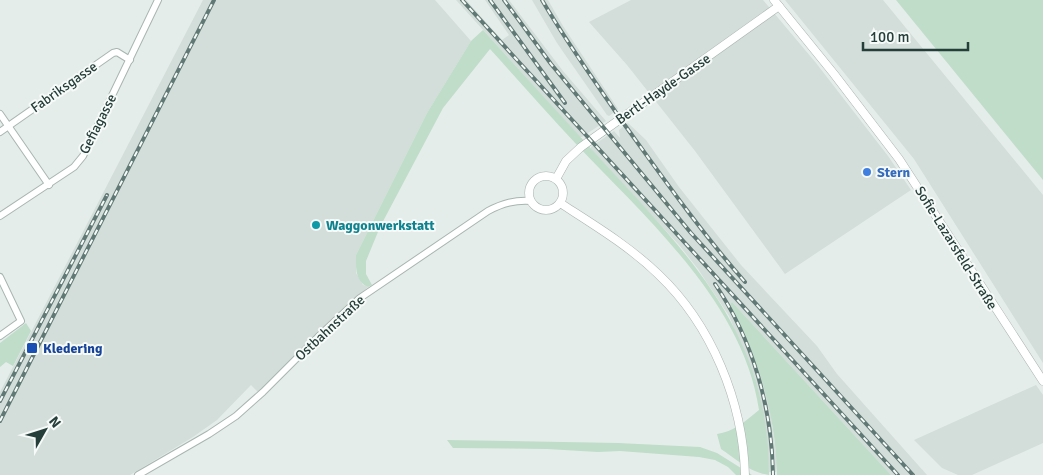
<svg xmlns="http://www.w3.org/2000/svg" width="1043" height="475" viewBox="0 0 1043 475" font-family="Signika,sans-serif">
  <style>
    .built { fill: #d3ddd9 }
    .green { fill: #bfddc9 }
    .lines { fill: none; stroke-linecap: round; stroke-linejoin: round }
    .minor-casing { stroke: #a8b5b1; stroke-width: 8 }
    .tertiary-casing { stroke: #a8b5b1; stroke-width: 9 }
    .minor { stroke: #fff; stroke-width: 6 }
    .tertiary { stroke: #fff; stroke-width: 8 }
    .rail-casing { stroke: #607974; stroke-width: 4 }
    .rail { stroke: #f6faf8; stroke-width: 2; stroke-dasharray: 5.5; stroke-linecap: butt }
    .shop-dot { fill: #3f7fe0; stroke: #f6faf8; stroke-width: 2 }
    .culture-dot { fill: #0f9aa8; stroke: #f6faf8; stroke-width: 2 }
    .transit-dot { fill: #1a4fb4; stroke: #f6faf8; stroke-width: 2 }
    .labels { text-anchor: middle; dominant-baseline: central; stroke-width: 4; stroke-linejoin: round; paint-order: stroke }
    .street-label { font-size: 14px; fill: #253e39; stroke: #f6faf8 }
    .shop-label { font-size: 14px; font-weight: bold; fill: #366cbe; stroke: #f6faf8; text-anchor: start }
    .culture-label { font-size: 14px; font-weight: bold; fill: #0d838f; stroke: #f6faf8; text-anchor: start }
    .transit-label { font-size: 14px; font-weight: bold; fill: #164399; stroke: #f6faf8; text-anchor: start }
  </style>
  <rect width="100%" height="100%" fill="#e5edea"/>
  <g class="built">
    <path d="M203 0H435L471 41 427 113 356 255V273L363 285 368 287 315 335 259 393 251 385 217 420 193 437 130 475H0V392Z"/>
    <path d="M456 0H466L502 40 509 35 485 0H509L563 71 606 121 582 137H580Z"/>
    <path d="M532 0H548L563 26 618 109 609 116 607 115 557 43Z"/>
    <path d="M631 0H763L816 63 888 156 911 190 785 274 695 151 627 65 589 22Z"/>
    <path d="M785 0H883L1043 195V363L914 159Z"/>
    <path d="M628 123 646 140 679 187 741 265 817 346 837 374 927 475H891L732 302 730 304 755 356 769 402 777 462 776 472H769L766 431 754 376 729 316 698 269 679 245 591 149V147L614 131 620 138 619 130Z"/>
    <path d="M1036 385 1043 395V443L972 475H958L942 468 914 440Z"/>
  </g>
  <g class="green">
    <path d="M896 0H1043V180Z"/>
    <path d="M483 30C524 75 565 120 606 165 694 260 769 337 769 475 751 473 736 459 721 449L717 434C733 432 746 421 759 410 744 304 647 219 577 145 547 113 519 81 490 49L443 108 380 227 366 261V274L372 285 368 287C355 281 356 268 356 255L427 113 471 41Z"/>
    <path d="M732 302 891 475H777C776 414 758 357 730 304Z"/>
    <path d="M26 323 31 331 13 366 6 362 0 367V343Z"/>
    <path d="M447 440 618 443 700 447 717 453 752 475H736L728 467 715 460 699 457 620 451 598 452 547 449 453 448Z"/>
  </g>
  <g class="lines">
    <g class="minor-casing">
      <g id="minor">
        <path d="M0 114 49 185"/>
        <path d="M0 132 113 53 117 52 130 60"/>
        <path d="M0 216 74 167 83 156 158 0"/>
        <path d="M0 277 21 321 0 336"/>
        <path d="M138 475 209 434 236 416 263 392 318 337 360 298 488 211C503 203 515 200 531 201"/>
      </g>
    </g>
    <g class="tertiary-casing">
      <g id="tertiary">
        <path d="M774 0 834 74 899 159 1043 381"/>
        <circle cx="546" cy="193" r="17"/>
        <path d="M556 179 566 161 581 147 779 6"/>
        <path d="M560 203C594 225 629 246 658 274 712 325 743 402 745 475"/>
      </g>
    </g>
    <use href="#minor" class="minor"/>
    <use href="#tertiary" class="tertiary"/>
    <g class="rail-casing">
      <g id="rail">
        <path d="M462 0 898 475"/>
        <path d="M490 0 565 103"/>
        <path d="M504 0 551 64 691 233 913 475"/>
        <path d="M542 0C567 43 596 83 624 124 663 178 701 232 745 282"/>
        <path d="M715 284C753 340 772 408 773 475"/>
        <path d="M0 401 107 195"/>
        <path d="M0 421 214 0"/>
      </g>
    </g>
    <use href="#rail" class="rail"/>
  </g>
  <circle class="shop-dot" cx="867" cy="172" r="5"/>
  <circle class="culture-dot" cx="316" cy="225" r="5"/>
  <rect class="transit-dot" x="26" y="342" width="12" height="12" rx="2.5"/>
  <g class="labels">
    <g class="street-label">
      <text transform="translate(64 87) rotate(-35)">Fabriksgasse</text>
      <text transform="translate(663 89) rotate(-35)">Bertl-Hayde-Gasse</text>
      <text transform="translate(98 124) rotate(-63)">Gefiagasse</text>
      <text transform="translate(956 248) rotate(58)">Sofie-Lazarsfeld-Straße</text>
      <text transform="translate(330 328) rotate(-43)">Ostbahnstraße</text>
    </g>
    <g class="shop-label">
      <text x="877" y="172">Stern</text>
    </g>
    <g class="culture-label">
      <text x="326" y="225">Waggonwerkstatt</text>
    </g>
    <g class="transit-label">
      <text x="43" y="348">Kledering</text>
    </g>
  </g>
  <g transform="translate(45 430) rotate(51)" stroke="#f6faf8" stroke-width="4" paint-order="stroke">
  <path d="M0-4L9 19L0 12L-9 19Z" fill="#253e39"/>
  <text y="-8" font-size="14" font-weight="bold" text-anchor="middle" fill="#253e39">N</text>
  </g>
  <path d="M863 42v8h105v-8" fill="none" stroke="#253e39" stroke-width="2.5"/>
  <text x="870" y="42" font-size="15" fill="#253e39" stroke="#f6faf8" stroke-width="4" paint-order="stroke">100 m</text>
</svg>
